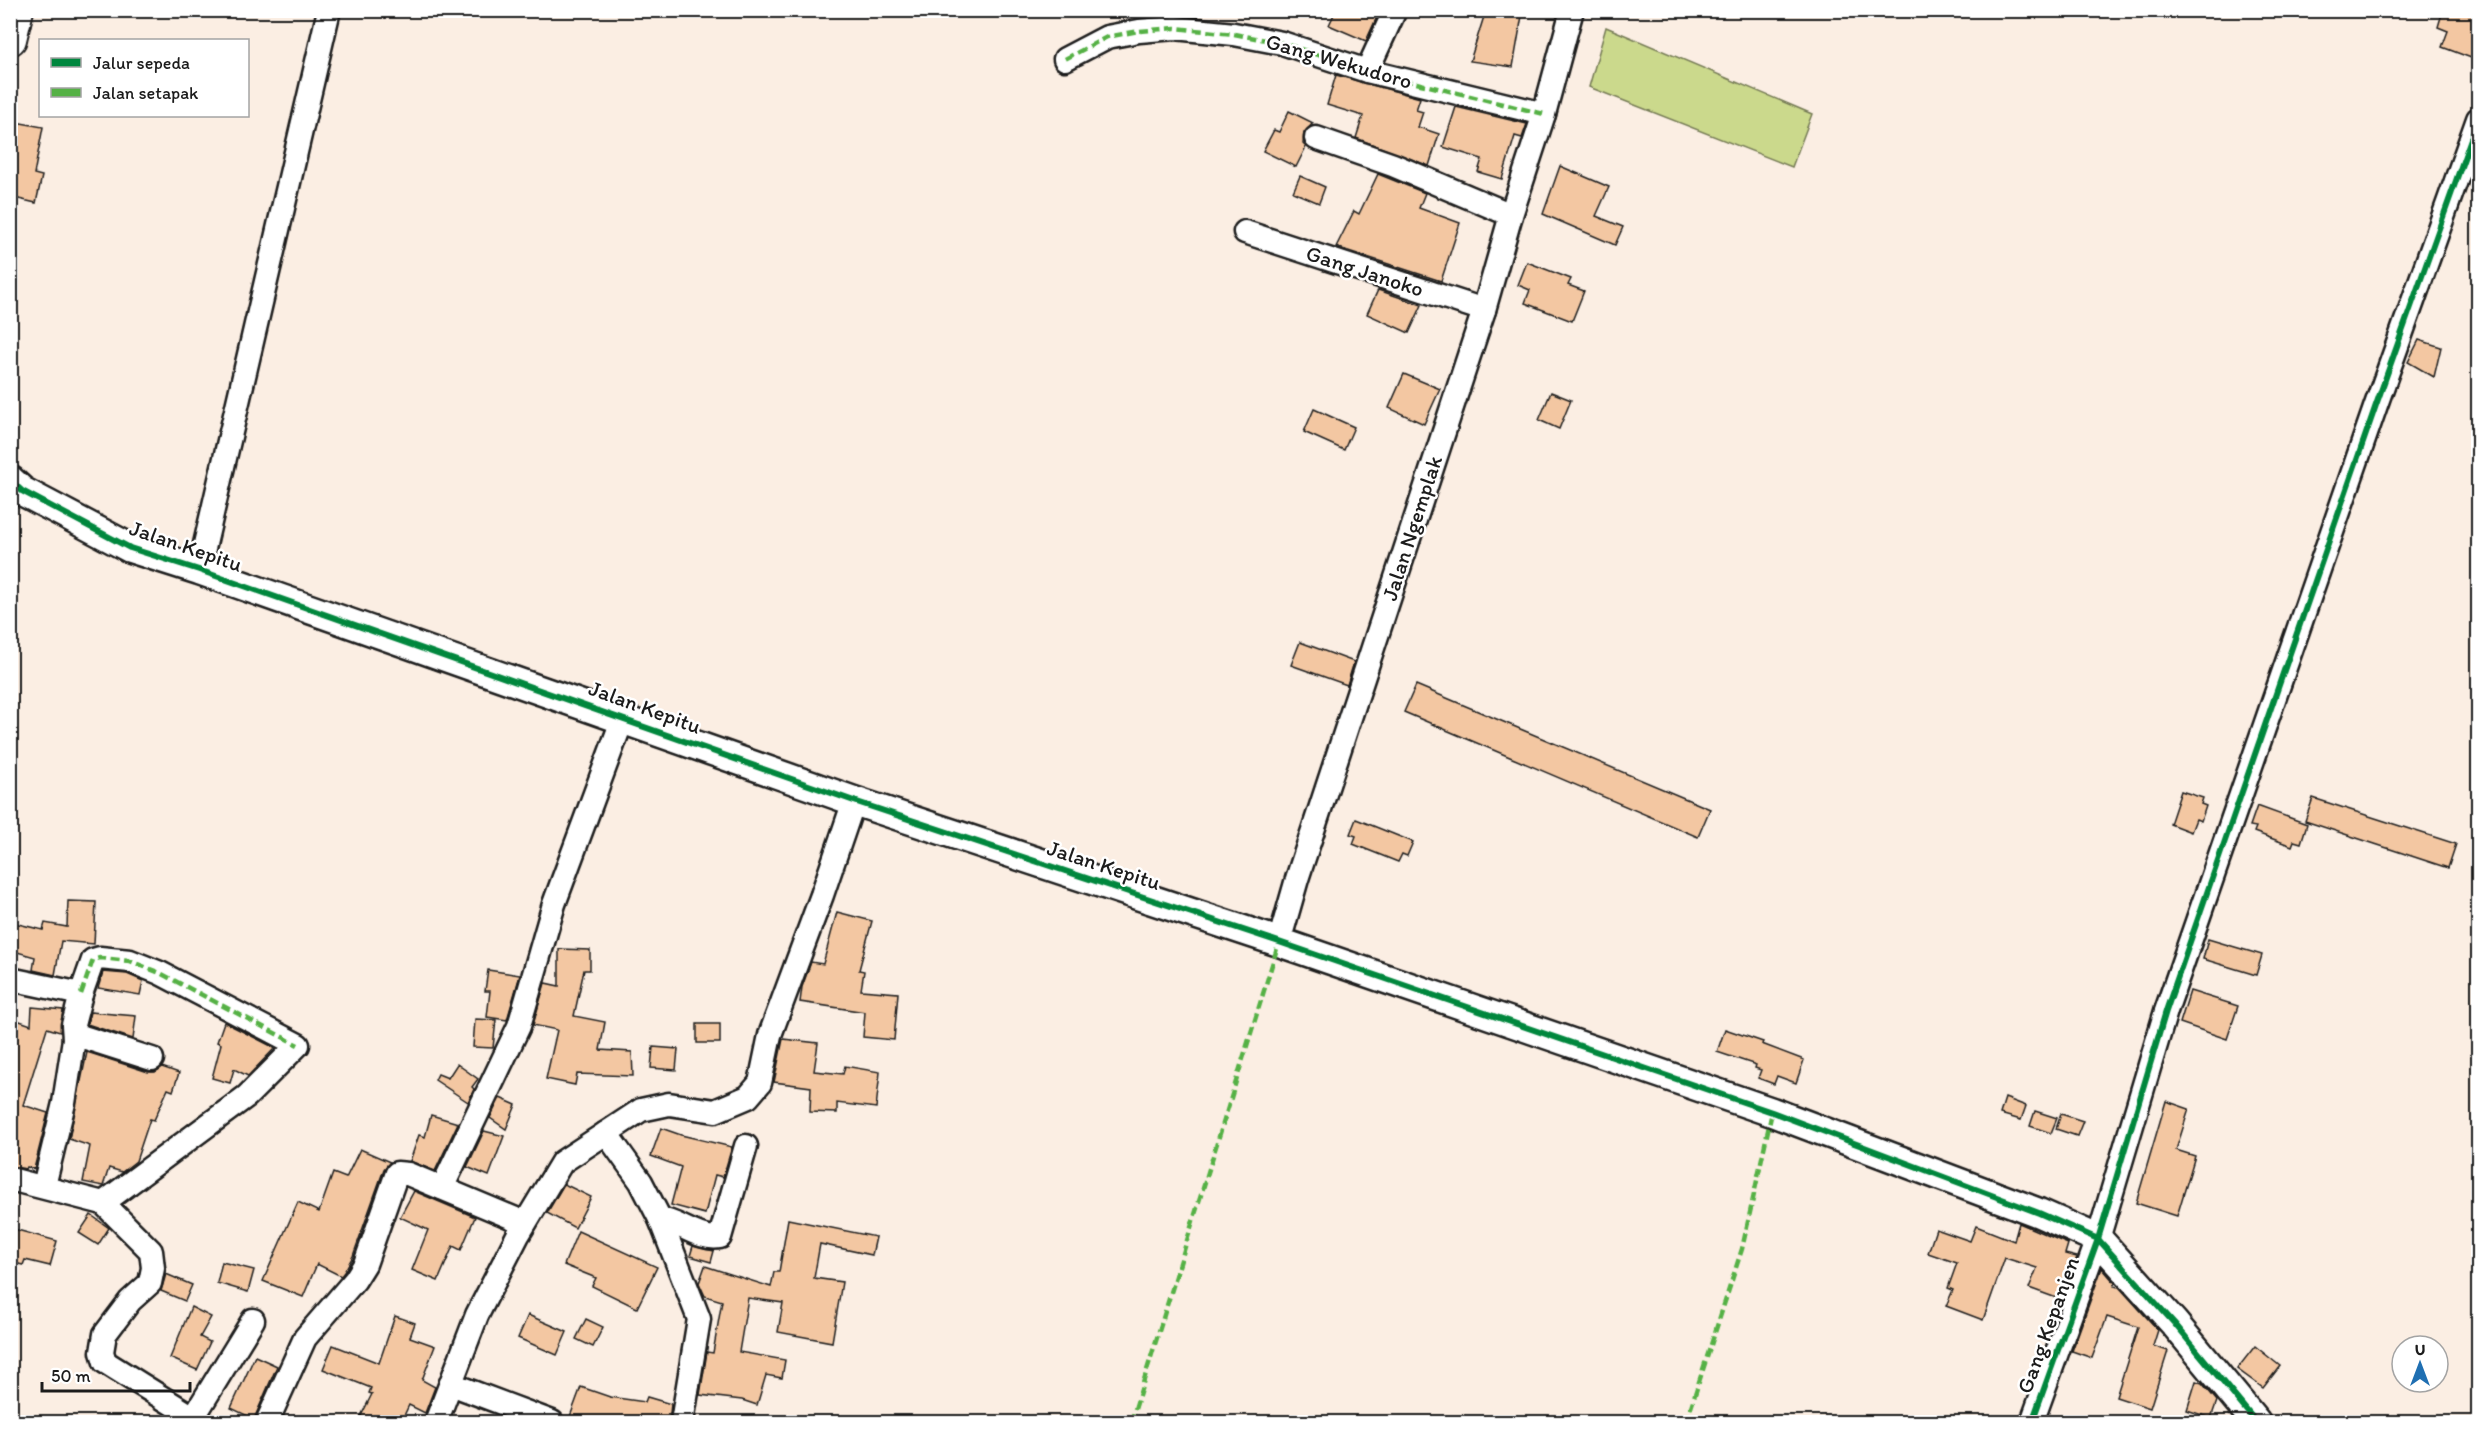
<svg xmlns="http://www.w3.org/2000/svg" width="2489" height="1433" viewBox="0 0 2489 1433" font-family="Itim,sans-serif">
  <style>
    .green { fill: #cbd98c; stroke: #747a54; stroke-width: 1.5 }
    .building { fill: #f3c7a2; stroke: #1c1c1c; stroke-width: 1.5 }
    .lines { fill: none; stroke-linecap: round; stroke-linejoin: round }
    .minor-casing { stroke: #1c1c1c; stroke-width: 27 }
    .tertiary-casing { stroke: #1c1c1c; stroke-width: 33 }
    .secondary-casing { stroke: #1c1c1c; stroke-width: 36 }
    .minor { stroke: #fff; stroke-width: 22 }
    .tertiary { stroke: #fff; stroke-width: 28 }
    .secondary { stroke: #fff; stroke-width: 32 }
    .quiet { stroke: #55b145; stroke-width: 4.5; stroke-dasharray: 9 4.5; stroke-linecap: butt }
    .cycleway-casing { stroke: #fff; stroke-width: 10 }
    .cycleway { stroke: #00873e; stroke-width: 6 }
    .labels { text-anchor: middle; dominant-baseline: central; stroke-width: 5; stroke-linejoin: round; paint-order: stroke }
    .street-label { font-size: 22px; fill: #1c1c1c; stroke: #fff }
  </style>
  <rect width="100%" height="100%" fill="#fbeee3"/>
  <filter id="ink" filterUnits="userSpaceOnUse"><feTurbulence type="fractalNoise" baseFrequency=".0167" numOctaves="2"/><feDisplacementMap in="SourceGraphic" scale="12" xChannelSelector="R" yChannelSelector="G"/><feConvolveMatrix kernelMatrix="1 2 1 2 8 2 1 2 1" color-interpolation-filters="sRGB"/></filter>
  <g filter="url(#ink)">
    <path class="green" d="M1606 27 1812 114 1792 167 1589 87Z"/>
    <g class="building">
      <path d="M1336 10H1380L1366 41 1329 25Z"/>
      <path d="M1486 10H1523L1513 67 1470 61Z"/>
      <path d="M2443 10H2478V46L2474 59 2442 47 2448 31 2438 27Z"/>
      <path d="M1336 75 1420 98 1416 110 1423 112 1418 127 1439 134 1429 166 1356 138 1363 116 1327 105Z"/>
      <path d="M1456 107 1527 124 1522 138 1515 136 1502 179 1478 172 1482 159 1443 147Z"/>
      <path d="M1289 111 1313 123 1304 133 1303 144 1306 147 1296 167 1263 151 1274 130 1279 132Z"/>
      <path d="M10 121 43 127 34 174 42 176 36 203 10 197Z"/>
      <path d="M1560 166 1609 187 1596 216 1623 227 1615 245 1543 214Z"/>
      <path d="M1378 174 1425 193 1419 208 1460 223 1441 281 1336 247 1354 211 1359 214Z"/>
      <path d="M1300 176 1325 187 1319 203 1293 192Z"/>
      <path d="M1527 262 1571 279 1568 285 1584 291 1572 321 1525 303 1530 290 1518 285Z"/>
      <path d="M1378 290 1422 305 1409 333 1367 314Z"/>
      <path d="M2419 340 2441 347 2434 377 2408 362Z"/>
      <path d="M1404 374 1440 389 1424 424 1389 408Z"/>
      <path d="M1551 392 1571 400 1559 429 1539 420Z"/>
      <path d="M1314 409 1354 427 1344 450 1304 432Z"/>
      <path d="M1300 642 1354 662 1347 685 1291 665Z"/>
      <path d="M1416 685 1710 809 1698 837 1404 712Z"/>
      <path d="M2181 791 2203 798 2201 804 2206 806 2201 821 2196 819 2191 832 2170 824Z"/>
      <path d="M2313 798 2456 844 2448 868 2305 821Z"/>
      <path d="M2257 806 2307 824 2301 843 2294 841 2292 846 2254 832 2256 827 2250 826Z"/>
      <path d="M1356 819 1413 842 1407 856 1402 854 1398 862 1353 844 1356 836 1350 834Z"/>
      <path d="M68 901 96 902 94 944 61 941 55 975 33 970 35 957 10 950V922L43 930 45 923 67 927Z"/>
      <path d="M837 912 872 921 859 970 864 971 861 990 898 993 894 1040 863 1037 865 1012 800 1002 802 987 811 962 823 964Z"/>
      <path d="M2208 939 2262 955 2256 975 2203 959Z"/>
      <path d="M559 949 590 950V970H584L574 1016 605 1022 600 1050 632 1052 633 1076 577 1074 575 1085 546 1079 557 1030 533 1025 545 983 559 986Z"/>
      <path d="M488 970 520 975 507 1020 487 1017 490 991H485Z"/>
      <path d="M103 972 127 974 143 981 140 995 98 988Z"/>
      <path d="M2190 991 2238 1006 2227 1039 2180 1023Z"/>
      <path d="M32 1007 63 1010 60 1032 47 1028 23 1105 48 1113 34 1169 27 1167 26 1169 10 1166 11 1028 14 1019 31 1025Z"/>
      <path d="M90 1012 136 1016 133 1039 87 1024Z"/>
      <path d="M475 1019 496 1020 493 1048 473 1047Z"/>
      <path d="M224 1022 275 1048 248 1076 234 1069 230 1083 212 1078 221 1044 217 1042Z"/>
      <rect x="697" y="1024" width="23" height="19"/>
      <path d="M1725 1029 1763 1042 1762 1044 1804 1060 1796 1083 1777 1076 1774 1084 1758 1078 1761 1070 1755 1068 1756 1065 1717 1052Z"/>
      <path d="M783 1039 818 1043 814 1071 843 1074 845 1066 880 1072 876 1108 837 1103V1113L810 1112 811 1087 774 1082Z"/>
      <path d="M653 1047 678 1049 676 1070 651 1068Z"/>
      <path d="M87 1052 148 1072H155L162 1067 179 1073 173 1091 168 1089 154 1120 150 1119 136 1161 122 1172 109 1168 103 1186 83 1182 90 1146 69 1139Z"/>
      <path d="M457 1064 478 1079 472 1087 474 1089 468 1102 435 1080 438 1074 448 1078Z"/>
      <path d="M500 1098 516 1105 506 1129 490 1118Z"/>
      <path d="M2005 1098 2026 1106 2021 1120 2000 1114Z"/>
      <path d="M2166 1101 2189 1109 2176 1150 2195 1156 2177 1216 2136 1203Z"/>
      <path d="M2035 1111 2057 1118 2051 1133 2030 1126Z"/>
      <path d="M2061 1114 2083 1121 2077 1136 2056 1129Z"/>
      <path d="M431 1115 458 1123 435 1171 410 1161 419 1135 425 1137Z"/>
      <path d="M661 1128 681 1135 732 1147 723 1177 715 1175 705 1214 671 1205 681 1167 651 1156Z"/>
      <path d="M484 1131 504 1136 489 1176 467 1167Z"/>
      <path d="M360 1149 390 1162 384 1169 353 1256 344 1272 341 1276 317 1264 303 1297 263 1281 298 1202 319 1212 333 1173 346 1178Z"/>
      <path d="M564 1184 591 1197 575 1228 547 1213Z"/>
      <path d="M414 1191 475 1217 461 1250 453 1246 438 1281 412 1270 428 1230 400 1217Z"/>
      <path d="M91 1215 109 1228 98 1245 79 1233Z"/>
      <path d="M788 1219 876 1237 872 1255 820 1244 814 1278 842 1282 832 1342 778 1332 783 1303 748 1298 739 1352 785 1360 782 1378 766 1375 757 1405 742 1400 700 1395 707 1352 713 1353 722 1301 705 1296 699 1283 705 1266 771 1287 774 1272H779Z"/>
      <path d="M2019 1223 2068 1244 2065 1254 2077 1257 2062 1300 2029 1288 2037 1268 2005 1258 1983 1320 1946 1306 1953 1290 1948 1288 1957 1263 1928 1253 1936 1229 1970 1241 1976 1226 2014 1241Z"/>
      <path d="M10 1228 57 1241 50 1266 25 1260 23 1265 10 1262Z"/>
      <path d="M578 1231 657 1267 637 1308 592 1286 596 1278 564 1265Z"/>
      <path d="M693 1246 714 1251 711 1262 690 1256Z"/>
      <path d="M222 1262 254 1270 248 1292 217 1283Z"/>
      <path d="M2102 1268 2115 1283 2114 1286 2119 1287 2158 1330 2153 1346 2168 1351 2150 1408 2116 1397 2138 1327 2107 1317 2092 1358 2072 1351Z"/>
      <path d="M166 1274 192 1285 185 1301 161 1291Z"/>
      <path d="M191 1307 211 1317 200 1337 210 1342 197 1370 170 1358Z"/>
      <path d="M528 1315 567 1332 557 1355 518 1338Z"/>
      <path d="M395 1316 415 1323 410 1337 435 1346 422 1380 435 1387 425 1413 409 1405 401 1422H358L372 1394 369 1393 371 1388 323 1369 333 1345 379 1363Z"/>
      <path d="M586 1319 603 1327 593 1347 576 1339Z"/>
      <path d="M2255 1346 2280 1366 2263 1388 2237 1369Z"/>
      <path d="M255 1356 277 1366 254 1419 231 1408Z"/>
      <path d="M2196 1381 2202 1383 2217 1401 2211 1418 2187 1410Z"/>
      <path d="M581 1387 610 1397 645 1402 647 1397 671 1404 669 1422H568Z"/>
    </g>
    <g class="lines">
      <g class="minor-casing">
        <g id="minor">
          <path d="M1065 59 1107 37 1139 31 1175 28 1234 34 1282 43 1367 71 1544 114"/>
          <path d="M1367 71 1395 10"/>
          <path d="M1316 138 1393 165 1511 215"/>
          <path d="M1245 232 1484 310"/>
          <path d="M199 570 329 10"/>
          <path d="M1279 942 1297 879 1484 310 1511 215 1544 114 1572 10"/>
          <path d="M10 979 81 994 73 1025 74 1039"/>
          <path d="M81 994 93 960 100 958 130 961 160 973 298 1045 247 1096 103 1203"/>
          <path d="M606 1133 641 1182 660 1219 699 1319 682 1422"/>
          <path d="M10 1179 103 1203 151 1251 153 1268 150 1283 130 1301 105 1334 102 1352 105 1362 201 1422"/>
          <path d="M44 1186 64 1103 74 1039 83 1037 152 1059"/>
          <path d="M442 1188 519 1026 554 904 623 718"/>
          <path d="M660 1219C680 1222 700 1241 720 1237L746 1146"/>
          <path d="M451 1384 552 1422"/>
          <path d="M193 1418 253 1320"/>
          <path d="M267 1422 305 1338 355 1280 365 1264 397 1173 408 1174 525 1223"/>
          <path d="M436 1422 477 1315 518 1235 562 1162 641 1110 669 1104 715 1111 748 1097 760 1083 770 1035 822 895 854 801"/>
          <path d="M2032 1422 2098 1239 2166 1011 2376 405 2478 119"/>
        </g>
      </g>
      <g class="tertiary-casing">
        <path id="tertiary" d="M10 480 22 491 130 548 199 570 854 801 1279 942 1772 1112 2039 1213 2098 1239 2174 1323 2256 1422"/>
      </g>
      <g class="secondary-casing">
        <path id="secondary" d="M10 39 17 10"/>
      </g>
      <use href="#minor" class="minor"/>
      <use href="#tertiary" class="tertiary"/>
      <use href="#secondary" class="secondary"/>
      <g class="quiet">
        <path d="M1065 59 1107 37 1139 31 1175 28 1234 34 1282 43 1367 71 1544 114"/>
        <path d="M81 994 93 960 100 958 130 961 160 973 298 1045"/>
        <path d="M1131 1422 1279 942"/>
        <path d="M1686 1422 1742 1249 1772 1112"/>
      </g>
      <g class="cycleway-casing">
        <g id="cycleway">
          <path d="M10 480 22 491 130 548 199 570 854 801 1279 942 1772 1112 2039 1213 2098 1239 2174 1323 2256 1422"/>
          <path d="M2032 1422 2098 1239 2166 1011 2376 405 2478 119"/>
        </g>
      </g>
      <use href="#cycleway" class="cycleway"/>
    </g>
  </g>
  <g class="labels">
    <g class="street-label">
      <text transform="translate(1339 61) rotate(16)">Gang Wekudoro</text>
      <text transform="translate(1365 271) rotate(18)">Gang Janoko</text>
      <text transform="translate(1412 528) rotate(-72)">Jalan Ngemplak</text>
      <text transform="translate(186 546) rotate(19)">Jalan Kepitu</text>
      <text transform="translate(645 707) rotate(20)">Jalan Kepitu</text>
      <text transform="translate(1104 865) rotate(18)">Jalan Kepitu</text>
      <text transform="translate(2048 1325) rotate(-70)">Gang Kepanjen</text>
    </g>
  </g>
  <rect width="2489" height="1433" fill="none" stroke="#fff" stroke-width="36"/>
  <rect x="18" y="18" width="2453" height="1397" fill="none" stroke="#1c1c1c" stroke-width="2" filter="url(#ink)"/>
  <rect x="39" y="39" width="210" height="78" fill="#ffffff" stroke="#a4a4a4" stroke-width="1.5"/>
  <rect x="51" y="58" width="30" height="9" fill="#00873e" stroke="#a4a4a4" stroke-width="1.5"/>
  <text x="93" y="69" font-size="18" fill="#1c1c1c">Jalur sepeda</text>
  <rect x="51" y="88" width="30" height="9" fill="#55b145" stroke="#a4a4a4" stroke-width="1.5"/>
  <text x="93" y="99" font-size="18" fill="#1c1c1c">Jalan setapak</text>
  <g transform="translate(2420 1364)"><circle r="28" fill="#ffffff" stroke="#a4a4a4" stroke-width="1.5"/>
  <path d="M0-4.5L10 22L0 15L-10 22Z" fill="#1f6fb2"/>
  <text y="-9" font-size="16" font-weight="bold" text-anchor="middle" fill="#1c1c1c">U</text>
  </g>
  <path d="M42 1382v9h148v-9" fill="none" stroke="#1c1c1c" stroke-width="3"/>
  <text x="51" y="1382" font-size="18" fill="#1c1c1c" stroke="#ffffff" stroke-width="4.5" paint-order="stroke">50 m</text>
</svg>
